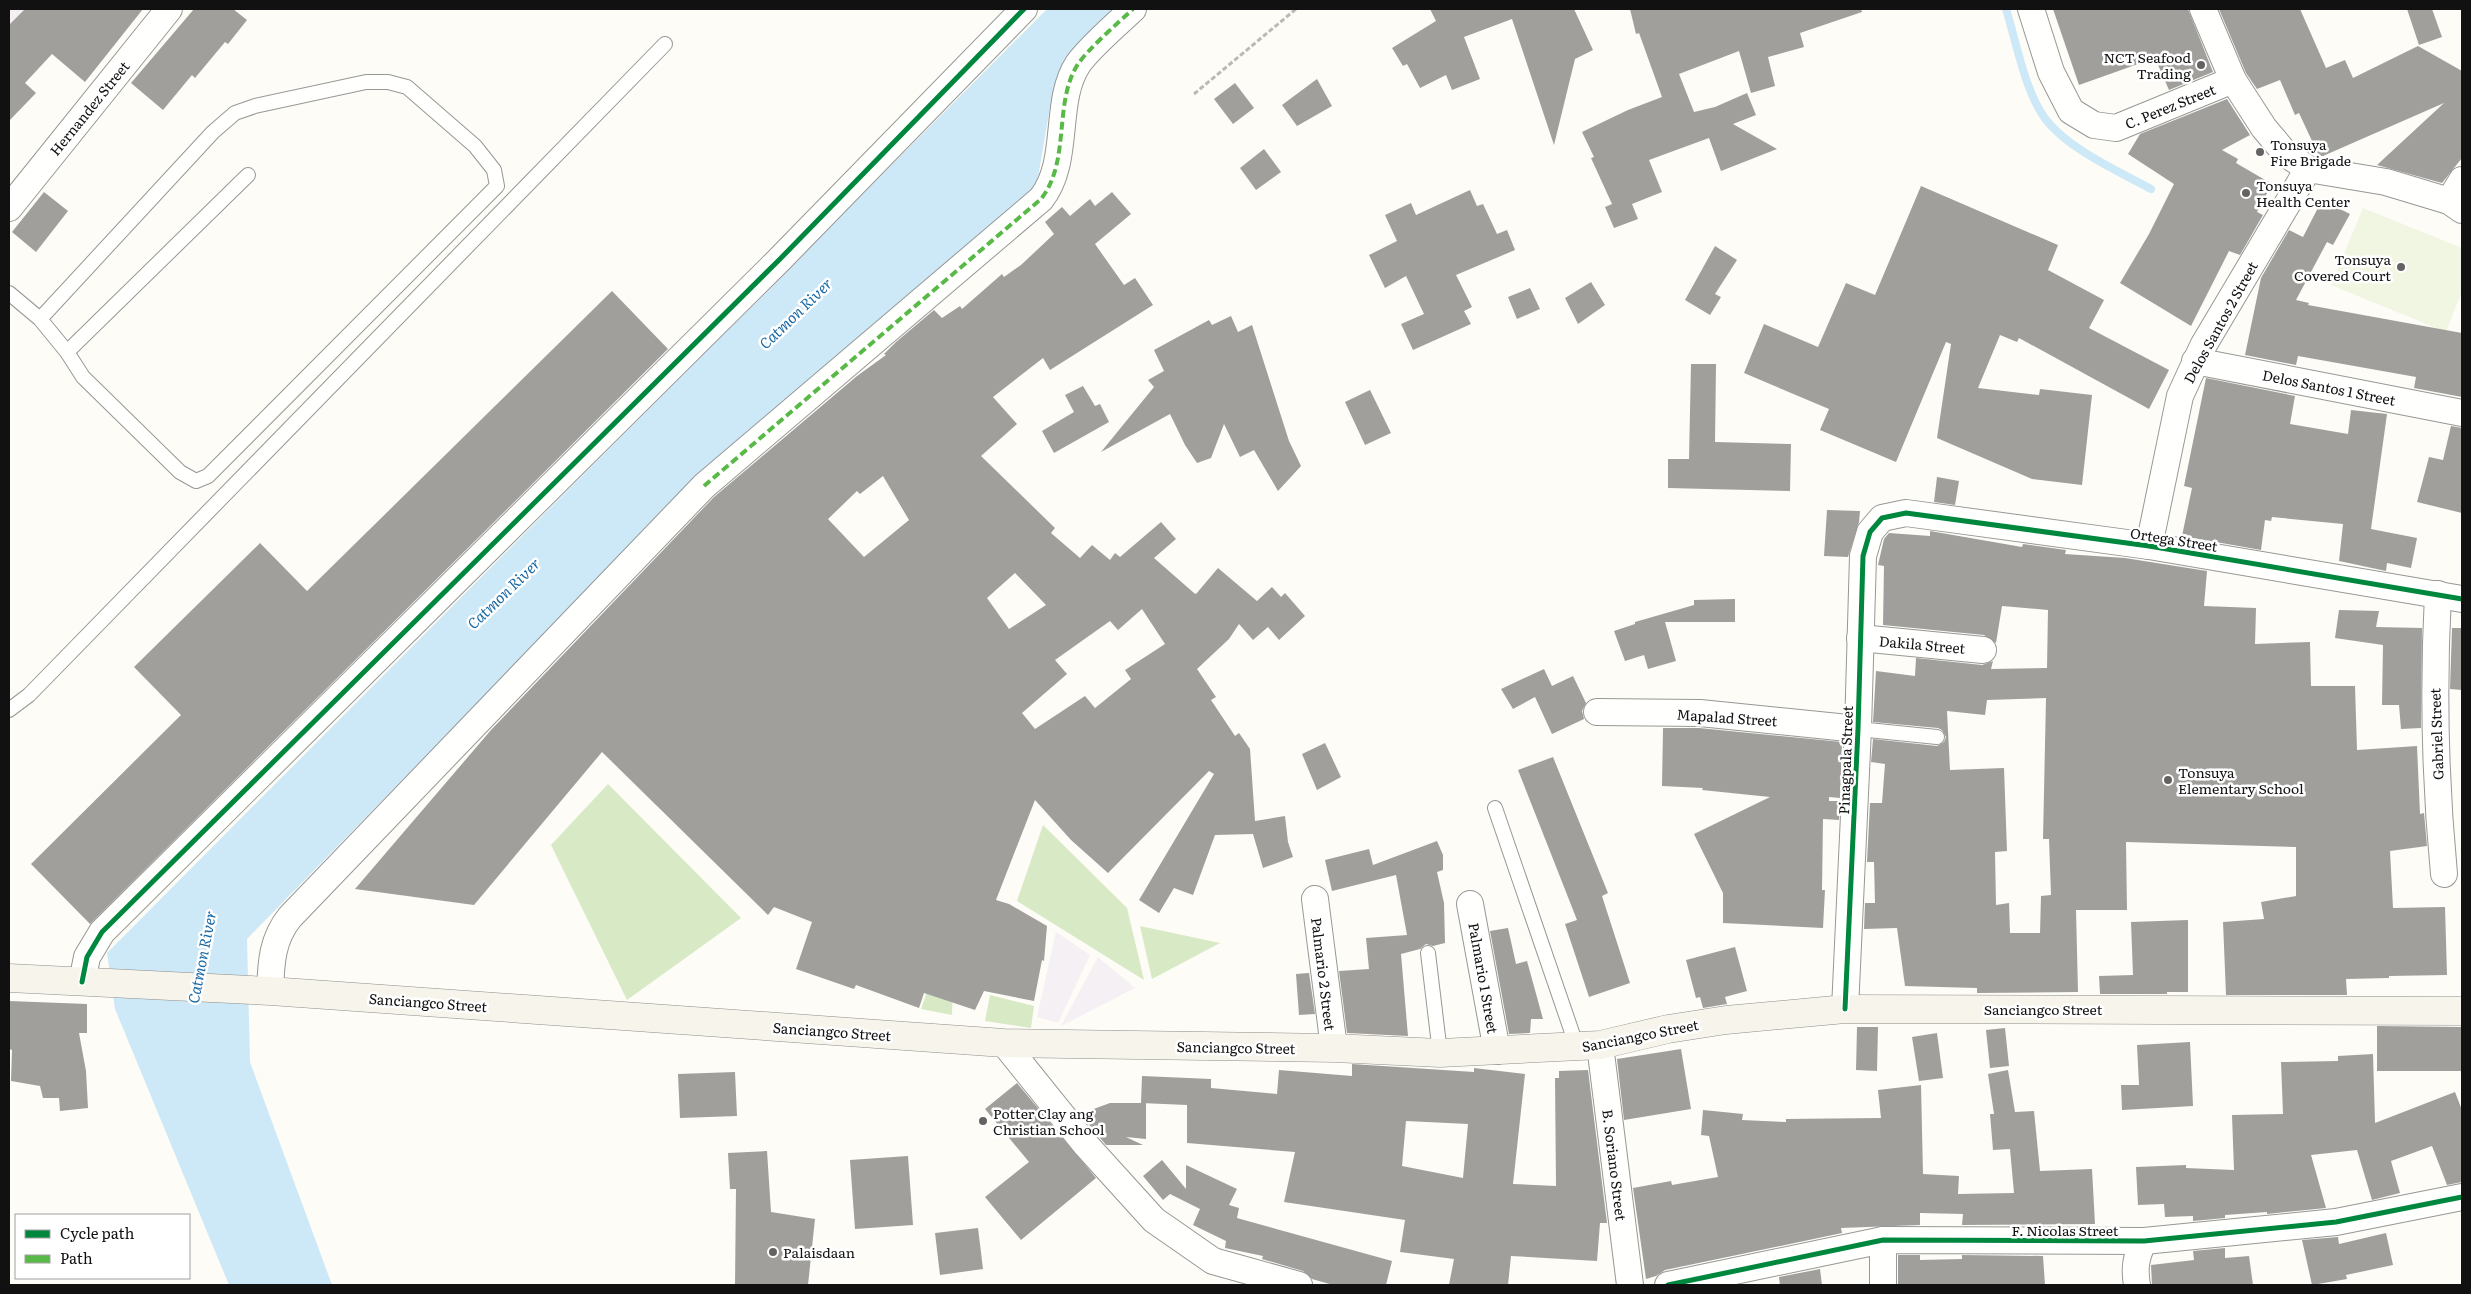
<svg xmlns="http://www.w3.org/2000/svg" width="2471" height="1294" viewBox="0 0 2471 1294" font-family="Literata,serif">
  <style>
    .industrial { fill: #f5f0f3 }
    .forest { fill: #d8eac5 }
    .pitch { fill: #f0f6e1 }
    .water { fill: #cde8f7 }
    .lines { fill: none; stroke-linecap: round; stroke-linejoin: round }
    .stream { stroke: #cde8f7; stroke-width: 8 }
    .building { fill: #a19f9c; fill-rule: evenodd }
    .lane-casing { stroke: #979795; stroke-width: 16 }
    .street-casing { stroke: #979795; stroke-width: 28 }
    .secondary-casing { stroke: #8e8d8b; stroke-width: 29 }
    .path { stroke: #b9b9b8; stroke-width: 3; stroke-dasharray: 5 2.5; stroke-linecap: butt }
    .lane { stroke: #fffffe; stroke-width: 14 }
    .street { stroke: #fffffe; stroke-width: 26 }
    .secondary { stroke: #f6f4eb; stroke-width: 28 }
    .quiet { stroke: #58b947; stroke-width: 4; stroke-dasharray: 8 4; stroke-linecap: butt }
    .cycleway-casing { stroke: #fff; stroke-width: 8 }
    .cycleway { stroke: #00873e; stroke-width: 5 }
    .poi-dot { fill: #646362; stroke: #fff; stroke-width: 2 }
    .labels { text-anchor: middle; dominant-baseline: central; stroke-width: 5; stroke-linejoin: round; paint-order: stroke }
    .poi-label { font-size: 14px; fill: #111; stroke: #fff; text-anchor: start }
    .street-label { font-size: 14px; fill: #111; stroke: #fff }
    .water-label { font-size: 15px; font-style: italic; fill: #1768a6; stroke: #fff }
  </style>
  <rect width="100%" height="100%" fill="#fdfcf7"/>
  <g class="industrial">
    <path d="M9 9H39L9 47Z"/>
    <path d="M1056 932 1090 955 1058 1023 1037 1017Z"/>
    <path d="M1098 957 1135 988 1061 1026Z"/>
  </g>
  <g class="forest">
    <path d="M608 784 741 918 627 1000 551 845Z"/>
    <path d="M1043 825 1127 908 1144 980 1017 901Z"/>
    <path d="M1140 926 1220 943 1152 979Z"/>
    <path d="M936 966 953 971 952 1015 921 1009Z"/>
    <path d="M990 995 1034 1006 1031 1028 985 1021Z"/>
  </g>
  <path class="pitch" d="M2363 208 2462 248V291L2446 332 2331 285Z"/>
  <path class="water" d="M1047 9H1117L1078 48 1050 107 1036 189 679 496 247 939 250 1062 332 1285H229L115 1009 107 953Z"/>
  <g class="lines">
    <path class="stream" d="M2006 9C2016 41 2024 86 2042 114 2063 147 2118 171 2151 189"/>
  </g>
  <g class="building">
    <path d="M25 9H143L85 82 52 54 25 83 36 93 9 121V25Z"/>
    <path d="M194 9H233L247 20 228 44 225 42 195 78 192 75 163 110 131 83Z"/>
    <path d="M1430 9H1574L1593 50 1575 59 1554 145 1512 19 1464 37 1480 79 1452 90 1446 75 1420 88 1407 64 1403 66 1392 48 1436 21Z"/>
    <path d="M1630 9H1861L1862 12 1800 33 1804 47 1768 57 1775 86 1751 93 1739 51 1679 74 1694 112 1715 107 1747 93 1756 115 1733 124 1777 149 1721 171 1709 138 1649 160 1662 192 1632 204 1638 219 1614 228 1605 207 1612 204 1591 158 1594 157 1582 132 1628 110 1662 97 1639 33 1636 34Z"/>
    <path d="M2053 9H2188L2213 72 2169 90 2155 58 2079 85Z"/>
    <path d="M2219 9H2300L2326 68 2345 60 2353 78 2418 46 2462 71V158L2442 183 2377 165 2444 103 2323 156H2319L2299 113 2295 115 2280 80 2257 89 2246 73Z"/>
    <path d="M2407 9H2432L2442 37 2419 45Z"/>
    <path d="M1317 79 1332 106 1297 126 1282 105Z"/>
    <path d="M1235 83 1254 108 1233 124 1214 99Z"/>
    <path d="M2227 99 2250 135 2222 150 2238 159 2236 163 2272 184 2257 212 2263 215 2240 255 2229 251 2191 326 2120 283 2149 234 2174 184 2128 154 2140 134Z"/>
    <path d="M1264 149 1281 172 1256 190 1240 168Z"/>
    <path d="M1921 186 2058 245 2048 270 2104 300 2089 328 2169 370 2149 409 2019 338 2017 342 2000 335 1978 388 2039 395 2040 389 2092 395 2082 485 2032 479 1937 438 1951 344 1946 342 1896 462 1820 430 1829 409 1744 373 1764 324 1818 347 1846 283 1875 295Z"/>
    <path d="M1470 190 1477 206 1483 204 1497 234 1507 230 1515 250 1456 275 1472 307 1464 311 1471 324 1413 350 1401 324 1424 314 1406 276 1385 288 1369 255 1397 241 1385 215 1411 203 1416 215Z"/>
    <path d="M44 192 68 211 36 252 12 232Z"/>
    <path d="M1112 192 1131 214 1095 244 1124 285 1135 278 1153 305 1050 370 1043 358 993 397 1017 424 981 456 1055 528 1051 533 1080 558 1092 545 1110 560 1115 553 1120 557 1161 522 1176 539 1154 558 1194 593 1196 594 1218 568 1257 601 1272 587 1281 597 1285 593 1305 616 1279 640 1268 627 1253 640 1239 624 1229 639 1197 669 1216 697 1211 700 1235 736 1239 733 1250 749 1255 821 1285 816 1288 842 1293 857 1263 868 1253 834 1215 835 1193 895 1174 888 1159 913 1139 900 1214 774 1209 771 1108 873 1071 840 1035 800 996 900 1009 904 1047 926 1044 961 1042 960 1034 1001 984 991 975 1010 924 993 919 1008 856 985 854 989 796 969 812 922 774 907 768 915 602 752 474 905 355 889 491 730 714 497 857 376 886 355 884 354 896 342 934 310 942 318 960 306 962 309 1002 274 1004 277 1021 265 1054 234 1045 222 1062 207 1070 216 1090 199 1095 206ZM883 476 909 520 864 557 828 519 857 491 860 494ZM1015 573 1046 605 1009 629 987 598ZM1142 609 1165 644 1125 670 1131 679 1095 708 1085 696 1035 729 1022 713 1067 674 1055 660 1110 621 1118 630Z"/>
    <path d="M2322 200 2350 214 2333 245 2327 242 2296 300 2309 303 2308 305 2462 333V397L2414 388 2416 377 2298 356 2296 365 2245 355 2261 278 2289 230 2303 237Z"/>
    <path d="M1715 246 1737 260 1715 294 1721 297 1710 315 1685 300Z"/>
    <path d="M1591 282 1605 305 1578 324 1565 298Z"/>
    <path d="M1530 288 1540 309 1517 319 1508 297Z"/>
    <path d="M612 291 668 349 90 924 31 864 181 715 134 667 260 543 307 591Z"/>
    <path d="M1231 316 1238 332 1252 325 1289 441 1301 466 1278 491 1254 450 1240 457 1224 424 1211 458 1197 463 1185 445 1170 414 1101 452 1154 387 1148 380 1164 371 1154 350 1209 320 1212 325Z"/>
    <path d="M1691 364H1716L1715 442 1791 444 1790 491 1668 488V459H1689Z"/>
    <path d="M2206 378 2295 396 2290 424 2348 434 2351 410 2387 414 2371 529 2417 538 2411 568 2387 563 2386 571 2339 561 2343 524 2272 517 2271 521 2265 520 2261 550 2182 536 2192 488 2184 486Z"/>
    <path d="M1083 386 1095 406 1100 404 1109 422 1054 453 1042 431 1074 412 1065 395Z"/>
    <path d="M1370 390 1391 433 1365 445 1345 402Z"/>
    <path d="M2451 426 2462 428V513L2417 502 2429 457 2443 460Z"/>
    <path d="M1937 477 1959 481 1955 505 1934 502Z"/>
    <path d="M1827 510 1860 511 1859 522 1848 557 1824 556Z"/>
    <path d="M1930 531 2022 547 2023 544 2066 550 2065 554 2125 558 2207 571 2204 606 2256 608 2255 644 2310 642 2311 686H2355L2357 750 2417 746 2420 814 2424 813 2427 846 2390 851 2393 908 2445 907 2447 975 2389 976V978L2346 979 2347 995H2226L2223 922 2264 919 2261 902 2296 896V847L2126 842 2127 910H2076L2078 992 1977 993V988L1905 986 1897 928 1864 929 1865 903H1875L1874 862H1867L1870 803H1882L1885 764 1871 762 1873 739 1937 746 1944 742 1946 737 1942 730 1938 728 1873 722 1876 671 1915 676 1916 658 1982 665 1993 661 1991 669 2047 668 2048 610 2002 606 1996 643 1984 635 1883 625 1884 566 1878 565 1884 539 1889 533 1930 536ZM2046 698 2043 839H2049L2051 895 2041 896 2040 933H2010L2009 903 1996 905 1995 852 2007 851 2004 768 1950 770 1947 711 1985 715 1987 700Z"/>
    <path d="M1735 599V622H1665L1676 661 1648 669 1644 655 1625 661 1614 631 1635 624V622L1694 605V600Z"/>
    <path d="M2339 610 2379 611 2376 627 2422 628 2421 728 2401 729 2399 705H2382L2383 645 2335 638Z"/>
    <path d="M2452 628H2462V690L2450 689Z"/>
    <path d="M1544 669 1552 686 1573 676 1586 703 1582 711 1584 719 1552 734 1535 697 1513 709 1501 689Z"/>
    <path d="M1663 728H1699L1842 742 1840 798 1829 797V801H1840L1839 820 1823 819 1822 890H1825L1823 928 1723 923V893L1694 834 1770 797 1702 790 1703 788 1662 786Z"/>
    <path d="M1325 743 1341 777 1317 790 1302 754Z"/>
    <path d="M1553 757 1608 893 1602 896 1630 983 1589 997 1565 924 1577 920 1518 770Z"/>
    <path d="M1437 841 1443 855V870L1437 872 1444 903 1445 943 1433 946 1426 944 1420 949 1401 954 1408 1036 1347 1033 1339 971 1369 969 1366 938 1407 935 1396 875 1332 891 1325 860 1369 849 1373 865Z"/>
    <path d="M2188 920V992H2167V994H2100L2099 976 2133 975 2131 922Z"/>
    <path d="M1508 928 1516 964 1527 961 1543 1019H1531L1530 1033 1509 1034 1490 931Z"/>
    <path d="M1735 947 1747 991 1725 997 1727 1004 1703 1008 1700 997 1696 998 1686 960Z"/>
    <path d="M1309 973 1315 1014 1299 1015 1296 974Z"/>
    <path d="M9 1001 87 1004V1033H79L86 1071 88 1108 60 1111 59 1098H43L40 1086 11 1081 12 1050 9 1049Z"/>
    <path d="M2377 1026 2462 1027V1071H2377Z"/>
    <path d="M1857 1027H1878L1877 1071 1856 1070Z"/>
    <path d="M2005 1028 2009 1066 1990 1068 1986 1030Z"/>
    <path d="M1937 1033 1943 1078 1919 1081 1912 1037Z"/>
    <path d="M2190 1042 2193 1106 2122 1110 2121 1085H2139L2137 1045Z"/>
    <path d="M1681 1049 1691 1109 1624 1120 1617 1059Z"/>
    <path d="M2373 1054 2375 1123 2455 1092 2462 1110V1182L2447 1185 2432 1146 2391 1161 2400 1193 2372 1200 2357 1150 2311 1155 2326 1208 2267 1214V1212L2225 1215V1218L2193 1221V1216L2165 1217 2164 1204 2138 1205 2136 1167 2186 1165V1168L2234 1170 2232 1115 2283 1114 2281 1062 2338 1061V1056Z"/>
    <path d="M1352 1064 1474 1072V1068L1525 1074 1513 1184 1556 1186 1555 1078H1559V1071L1588 1070 1607 1223H1600L1597 1261 1511 1256 1508 1285H1449L1454 1259 1400 1252 1405 1220 1284 1202 1295 1152 1187 1143V1105L1141 1103 1142 1076 1211 1079V1088L1277 1094 1279 1070 1352 1076ZM1406 1121 1468 1124 1463 1178 1402 1166Z"/>
    <path d="M2008 1070 2015 1112 2034 1111 2040 1171 2092 1169 2095 1224 1962 1225 1963 1214 1920 1213V1225L1841 1228 1842 1233 1665 1270 1656 1276 1646 1279 1633 1188 1671 1181 1672 1185 1718 1177 1709 1136 1701 1135 1703 1110 1743 1114 1742 1120 1786 1122V1119L1881 1118 1878 1090 1921 1085 1923 1174 1959 1176 1958 1194 2014 1193 2010 1149 1993 1150 1990 1114H1994L1988 1074Z"/>
    <path d="M735 1072 737 1116 680 1118 678 1074Z"/>
    <path d="M1017 1083 1096 1178 1021 1240 985 1197 1029 1162 985 1109Z"/>
    <path d="M1110 1103H1146V1139L1126 1137 1143 1145H1106L1080 1114Z"/>
    <path d="M767 1151 771 1212 815 1219 808 1285H735L736 1189H730L728 1153Z"/>
    <path d="M908 1156 913 1225 855 1229 850 1160Z"/>
    <path d="M1162 1160 1186 1189V1165L1237 1189 1229 1205 1239 1208 1237 1218 1392 1261 1386 1285H1333L1312 1279 1303 1271 1262 1259 1263 1256 1225 1248 1226 1241 1193 1225 1200 1209 1170 1194 1163 1200 1143 1176Z"/>
    <path d="M978 1228 983 1269 940 1275 935 1233Z"/>
    <path d="M2386 1233 2393 1265 2346 1275 2347 1279 2312 1285 2302 1240 2338 1237 2339 1244Z"/>
    <path d="M2225 1248V1258L2249 1256 2253 1285H2152L2151 1265 2194 1260 2193 1251Z"/>
    <path d="M1898 1255H1920V1260L1962 1259V1255L2043 1256 2045 1285H1898Z"/>
    <path d="M1820 1269 1822 1285H1780L1779 1277Z"/>
  </g>
  <g class="lines">
    <g class="lane-casing">
      <g id="lane">
        <path d="M9 293 40 319 67 352 83 377 180 472 196 481 208 476 497 186 494 170 475 146 407 87 388 82H366L255 106 235 113 213 132 40 319"/>
        <path d="M67 352 248 175"/>
        <path d="M9 710 29 695 665 44"/>
        <path d="M1858 729 1937 737"/>
        <path d="M1495 808 1577 1047"/>
        <path d="M1428 953 1440 1053"/>
      </g>
    </g>
    <g class="street-casing">
      <g id="street">
        <path d="M2031 9 2051 72 2071 111 2094 125 2116 128 2233 80"/>
        <path d="M2203 9 2233 80 2264 128 2285 153 2308 169 2386 182 2449 201 2462 210"/>
        <path d="M2449 201 2462 180"/>
        <path d="M9 208 169 9"/>
        <path d="M2195 361 2462 413"/>
        <path d="M2149 546 2180 396 2203 346 2308 169"/>
        <path d="M2438 594C2433 688 2435 781 2444 874"/>
        <path d="M1860 638 1983 650"/>
        <path d="M1597 712 1700 713 1858 729"/>
        <path d="M1315 899 1334 1048"/>
        <path d="M1470 904 1497 1051"/>
        <path d="M82 982 87 957 102 932 780 259 1024 9"/>
        <path d="M270 991C271 963 272 939 290 917L704 486 1041 199C1071 161 1053 102 1078 64 1089 48 1118 23 1133 9"/>
        <path d="M1845 1009 1858 729 1863 556 1870 532 1882 518 1906 513 2149 546 2462 599"/>
        <path d="M1004 1043 1086 1145 1154 1220 1213 1261 1299 1285"/>
        <path d="M1600 1045 1630 1285"/>
        <path d="M1883 1240V1285"/>
        <path d="M1668 1285 1883 1240 2144 1241 2336 1222 2462 1197"/>
        <path d="M2137 1285C2134 1268 2136 1256 2144 1241"/>
      </g>
    </g>
    <g class="secondary-casing">
      <path id="secondary" d="M9 978 270 991 1004 1043 1334 1048 1440 1053 1600 1045 1668 1029 1726 1020 1845 1009 2462 1011"/>
    </g>
    <path class="path" d="M1194 94 1296 9"/>
    <use href="#lane" class="lane"/>
    <use href="#street" class="street"/>
    <use href="#secondary" class="secondary"/>
    <path class="quiet" d="M704 486 1041 199C1071 161 1053 102 1078 64 1089 48 1118 23 1133 9"/>
    <g class="cycleway-casing">
      <g id="cycleway">
        <path d="M82 982 87 957 102 932 780 259 1024 9"/>
        <path d="M1845 1009 1858 729 1863 556 1870 532 1882 518 1906 513 2149 546 2462 599"/>
        <path d="M1668 1285 1883 1240 2144 1241 2336 1222 2462 1197"/>
      </g>
    </g>
    <use href="#cycleway" class="cycleway"/>
  </g>
  <g class="poi-dot">
    <circle cx="2201" cy="65" r="5"/>
    <circle cx="2260" cy="152" r="5"/>
    <circle cx="2246" cy="193" r="5"/>
    <circle cx="2401" cy="267" r="5"/>
    <circle cx="2168" cy="780" r="5"/>
    <circle cx="983" cy="1121" r="5"/>
    <circle cx="773" cy="1252" r="5"/>
  </g>
  <g class="labels">
    <g class="poi-label">
      <text x="2191" y="57" text-anchor="end">NCT Seafood<tspan x="2191" dy="16">Trading</tspan></text>
      <text x="2270" y="144">Tonsuya<tspan x="2270" dy="16">Fire Brigade</tspan></text>
      <text x="2256" y="185">Tonsuya<tspan x="2256" dy="16">Health Center</tspan></text>
      <text x="2391" y="259" text-anchor="end">Tonsuya<tspan x="2391" dy="16">Covered Court</tspan></text>
      <text x="2178" y="772">Tonsuya<tspan x="2178" dy="16">Elementary School</tspan></text>
      <text x="993" y="1113">Potter Clay ang<tspan x="993" dy="16">Christian School</tspan></text>
      <text x="783" y="1252">Palaisdaan</text>
    </g>
    <g class="street-label">
      <text transform="translate(2170 106) rotate(-22)">C. Perez Street</text>
      <text transform="translate(89 108) rotate(-51)">Hernandez Street</text>
      <text transform="translate(2220 322) rotate(-61)">Delos Santos 2 Street</text>
      <text transform="translate(2329 387) rotate(11)">Delos Santos 1 Street</text>
      <text transform="translate(2174 539) rotate(9)">Ortega Street</text>
      <text transform="translate(1922 644) rotate(5)">Dakila Street</text>
      <text transform="translate(1727 717) rotate(4)">Mapalad Street</text>
      <text transform="translate(2436 734) rotate(-92)">Gabriel Street</text>
      <text transform="translate(1845 760) rotate(-88)">Pinagpala Street</text>
      <text transform="translate(1324 974) rotate(83)">Palmario 2 Street</text>
      <text transform="translate(1484 978) rotate(80)">Palmario 1 Street</text>
      <text transform="translate(428 1002) rotate(4)">Sanciangco Street</text>
      <text x="2043" y="1009">Sanciangco Street</text>
      <text transform="translate(832 1031) rotate(4)">Sanciangco Street</text>
      <text transform="translate(1640 1035) rotate(-11)">Sanciangco Street</text>
      <text transform="translate(1236 1047) rotate(1)">Sanciangco Street</text>
      <text transform="translate(1615 1165) rotate(83)">B. Soriano Street</text>
      <text x="2065" y="1230">F. Nicolas Street</text>
    </g>
    <g class="water-label">
      <text transform="translate(795 313) rotate(-44)">Catmon River</text>
      <text transform="translate(503 593) rotate(-44)">Catmon River</text>
      <text transform="translate(201 957) rotate(-79)">Catmon River</text>
    </g>
  </g>
  <rect width="2471" height="1294" fill="none" stroke="#111111" stroke-width="20"/>
  <rect x="15" y="1214" width="175" height="65" fill="#ffffff" stroke="#a0a0a0"/>
  <rect x="25" y="1230" width="25" height="8" fill="#00873e" stroke="#a0a0a0"/>
  <text x="60" y="1239" font-size="15" fill="#111111">Cycle path</text>
  <rect x="25" y="1255" width="25" height="8" fill="#58b947" stroke="#a0a0a0"/>
  <text x="60" y="1264" font-size="15" fill="#111111">Path</text>
</svg>
